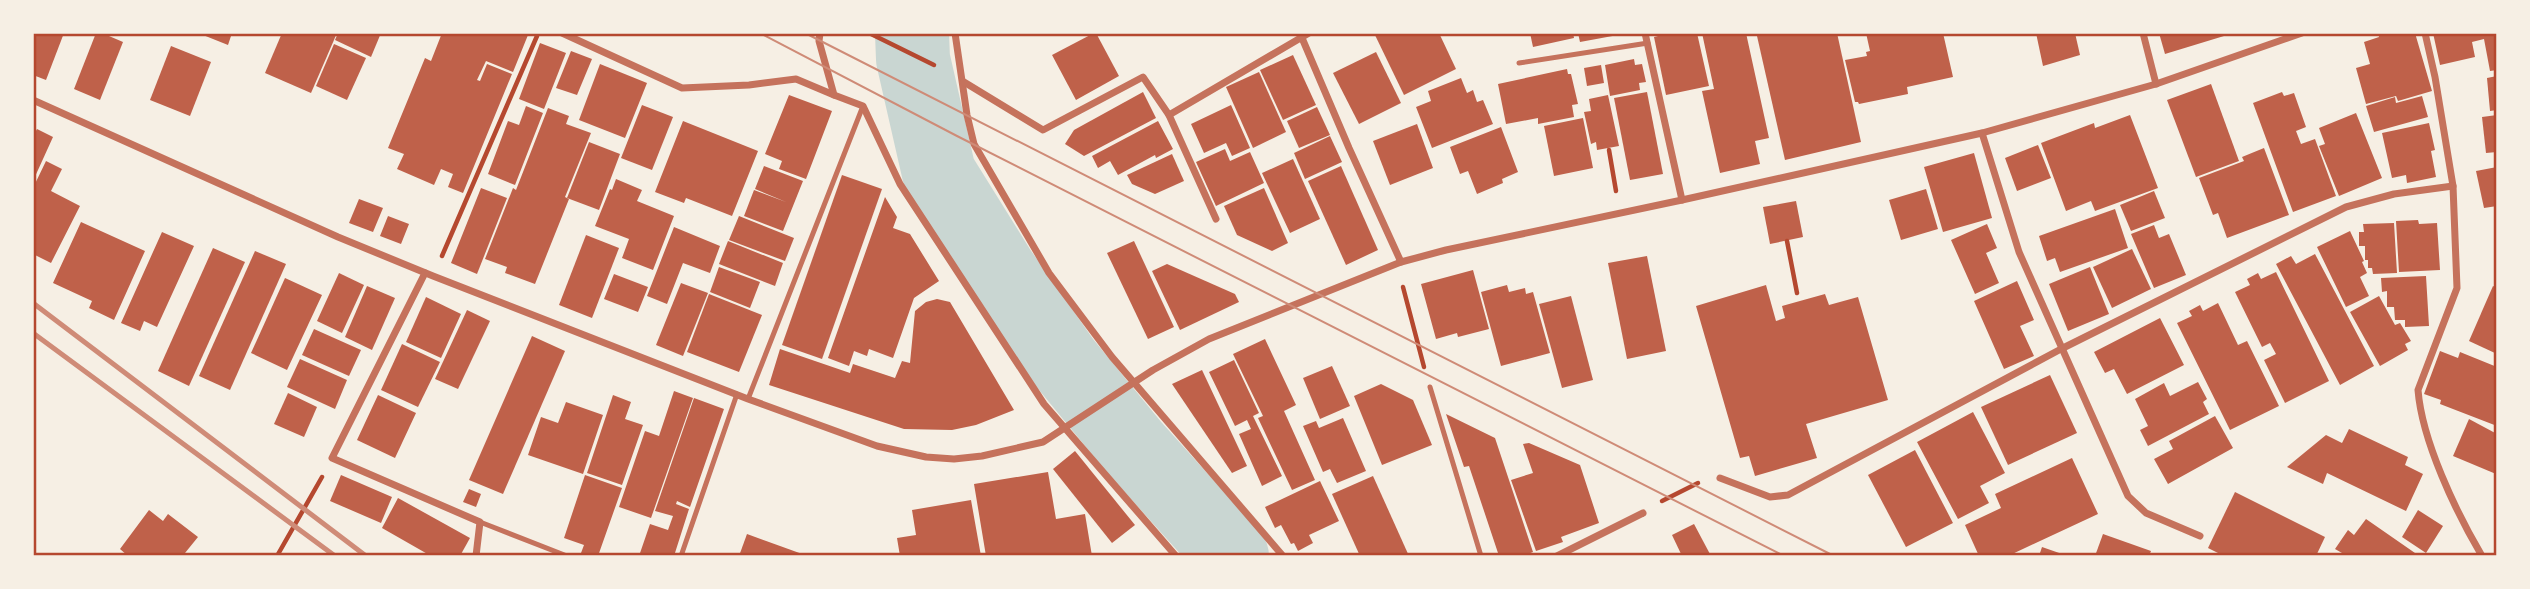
<svg xmlns="http://www.w3.org/2000/svg" width="2530" height="589" viewBox="0 0 2530 589" font-family="'PT Sans Narrow',sans-serif">
  <style>
    .water { fill: #c9d6d2 }
    .lines { fill: none; stroke-linecap: round; stroke-linejoin: round }
    .river { stroke: #c9d6d2; stroke-width: 74 }
    .building { fill: #bf614a }
    .path { stroke: #b5482f; stroke-width: 4.5 }
    .service { stroke: #c5725c; stroke-width: 5 }
    .minor { stroke: #c5725c; stroke-width: 7 }
    .tram { stroke: #cf8b77; stroke-width: 2 }
    .rail { stroke: #cf8b77; stroke-width: 5 }
    .neatline { fill: none; stroke: #b5482f; stroke-width: 2.5 }
  </style>
  <rect width="100%" height="100%" fill="#f6efe4"/>
  <path class="water" d="M887 33H940L937 63 939 173Z"/>
  <g class="lines">
    <path class="river" d="M912 33 913 59 939 173 1000 271 1064 362 1133 446 1232 556"/>
  </g>
  <g class="building">
    <path d="M33 33H64L46 80 33 75Z"/>
    <path d="M96 33H102L123 42 100 100 74 89Z"/>
    <path d="M198 33H232L228 45Z"/>
    <path d="M282 33H337L311 93 265 73Z"/>
    <path d="M338 33H381L371 57 335 40Z"/>
    <path d="M442 33H523L528 35 513 72 486 61 477 80 480 81 487 64 512 74 463 193 448 187 453 174 441 169 434 185 397 169 404 154 388 148 425 58 431 61Z"/>
    <path d="M1094 33H1096L1119 76 1076 100 1052 55Z"/>
    <path d="M1374 33H1439L1456 69 1404 95Z"/>
    <path d="M1530 33H1573L1574 38 1533 47Z"/>
    <path d="M1578 33H1618V35L1580 42Z"/>
    <path d="M1670 33H1697L1709 86 1666 95 1654 37Z"/>
    <path d="M1702 33H1746L1769 138 1755 141 1760 164 1720 173 1702 91 1714 89Z"/>
    <path d="M1769 33H1837L1861 142 1785 160 1757 36Z"/>
    <path d="M1866 33H1943L1953 77 1907 87 1908 94 1859 104 1858 102H1855L1845 60 1867 56 1866 52 1870 51Z"/>
    <path d="M2036 33H2075L2080 55 2043 66Z"/>
    <path d="M2159 33H2223L2224 36 2165 54Z"/>
    <path d="M2378 33H2415L2432 91 2398 101 2396 96 2366 104 2356 68 2370 64 2364 42 2379 37Z"/>
    <path d="M2433 33H2497V70L2490 71 2484 39 2472 42 2475 57 2440 65Z"/>
    <path d="M540 43 566 53 544 109 519 99Z"/>
    <path d="M334 44 366 58 347 100 316 86Z"/>
    <path d="M171 46 211 62 190 116 150 100Z"/>
    <path d="M571 51 592 59 577 95 556 88Z"/>
    <path d="M1376 52 1401 103 1359 124 1333 73Z"/>
    <path d="M1293 55 1316 105 1283 120 1260 70Z"/>
    <path d="M1634 59 1635 65 1642 64 1646 82 1639 83 1640 90 1610 96 1605 65Z"/>
    <path d="M600 64 647 83 625 138 579 120Z"/>
    <path d="M1601 65 1604 83 1587 86 1584 68Z"/>
    <path d="M1567 69 1568 74H1571L1578 104 1572 105 1574 117 1538 124V118L1506 124 1498 84Z"/>
    <path d="M1259 72 1286 132 1253 148 1226 87Z"/>
    <path d="M2497 76V110L2490 111 2487 78Z"/>
    <path d="M1461 78 1467 93 1473 90 1477 102 1483 100 1493 124 1432 148 1416 107 1431 101 1428 91Z"/>
    <path d="M2211 84 2239 161 2196 177 2167 100Z"/>
    <path d="M1143 92 1156 118 1084 156 1065 144 1074 130Z"/>
    <path d="M1647 92 1663 174 1630 180 1614 98Z"/>
    <path d="M2282 92 2284 96 2294 93 2306 127 2296 131 2301 144 2315 139 2336 196 2293 212 2253 103Z"/>
    <path d="M789 95 832 111 806 179 779 169 782 161 765 154Z"/>
    <path d="M1608 95 1619 146 1597 150 1596 142 1591 144 1584 112 1591 111 1589 99Z"/>
    <path d="M2422 96 2428 117 2374 132 2366 106 2395 97 2396 103Z"/>
    <path d="M642 105 673 117 652 170 621 158Z"/>
    <path d="M1231 105 1250 148 1232 156 1226 143 1204 153 1191 124Z"/>
    <path d="M526 106 543 113 515 185 488 174 508 121 519 125Z"/>
    <path d="M1317 107 1330 135 1299 148 1287 121Z"/>
    <path d="M548 108 569 116 566 124 591 133 565 197 569 199 535 284 505 273 507 267 485 259 513 188 516 190Z"/>
    <path d="M2356 113 2382 178 2339 196 2319 146 2325 144 2319 128Z"/>
    <path d="M2130 115 2158 188 2095 211 2091 201 2066 211 2041 143 2094 123 2095 128Z"/>
    <path d="M2497 115V152L2486 153 2482 117Z"/>
    <path d="M1583 118 1593 168 1554 176 1544 126Z"/>
    <path d="M683 121 758 151 732 216 686 198 684 203 655 192Z"/>
    <path d="M1158 121 1173 149 1156 158 1155 155 1118 175 1110 161 1098 168 1092 156Z"/>
    <path d="M2429 123 2435 150 2431 151 2436 177 2407 183 2406 175 2392 178 2382 133Z"/>
    <path d="M1417 124 1433 168 1390 185 1373 141Z"/>
    <path d="M1501 127 1518 172 1502 179 1503 183 1477 194 1468 171 1460 174 1450 147Z"/>
    <path d="M37 129 53 137 33 181V136Z"/>
    <path d="M1330 136 1342 162 1305 179 1294 153Z"/>
    <path d="M589 142 620 154 599 210 567 198Z"/>
    <path d="M2038 145 2051 178 2017 191 2005 158Z"/>
    <path d="M2264 148 2289 215 2227 238 2218 213 2213 215 2199 178 2244 161 2242 157Z"/>
    <path d="M1225 149 1230 161 1250 152 1264 183 1216 206 1196 162Z"/>
    <path d="M1974 153 1992 218 1943 232 1924 167Z"/>
    <path d="M1172 154 1184 181 1155 194 1132 184 1127 175Z"/>
    <path d="M1293 159 1320 219 1290 233 1262 173Z"/>
    <path d="M46 161 62 169 51 191 80 206 51 263 33 254V188Z"/>
    <path d="M764 166 803 181 783 231 744 216 754 190 786 202 755 189Z"/>
    <path d="M1341 166 1378 250 1346 265 1308 181Z"/>
    <path d="M2497 167V206L2484 208 2476 171Z"/>
    <path d="M842 175 882 189 822 359 782 345Z"/>
    <path d="M616 179 642 190 637 201 674 216 653 270 622 258 629 239 595 226 610 189 612 190Z"/>
    <path d="M481 188 507 198 477 274 451 263Z"/>
    <path d="M1264 188 1288 243 1272 251 1237 235 1224 206Z"/>
    <path d="M1926 189 1938 229 1901 240 1889 200Z"/>
    <path d="M2154 191 2165 218 2131 231 2120 205Z"/>
    <path d="M885 197 897 217 893 228 910 234 939 281 914 298 893 358 869 349 867 356 854 351 849 366 828 358Z"/>
    <path d="M359 199 383 208 373 232 349 223Z"/>
    <path d="M1796 201 1803 237 1770 244 1763 207Z"/>
    <path d="M2115 209 2128 248 2060 272 2055 258 2047 261 2039 236Z"/>
    <path d="M388 216 409 224 401 244 380 236Z"/>
    <path d="M739 216 794 238 785 261 729 240Z"/>
    <path d="M2418 220 2419 224 2437 223 2440 270 2399 272 2396 221Z"/>
    <path d="M81 222 145 251 114 320 89 308 92 301 53 283Z"/>
    <path d="M2394 223 2397 273 2373 274 2372 268H2368V260H2365V246H2359V232H2364L2363 224Z"/>
    <path d="M1987 224 1997 248 1986 253 1999 283 1975 294 1951 240Z"/>
    <path d="M2154 225 2159 238 2169 234 2186 275 2154 288 2131 234Z"/>
    <path d="M674 227 720 246 710 273 683 263 667 304 647 296Z"/>
    <path d="M2350 231 2364 261 2362 262 2367 273 2360 277 2369 296 2346 307 2317 247Z"/>
    <path d="M162 232 194 246 157 327 144 321 140 331 121 323Z"/>
    <path d="M586 235 619 248 592 318 559 305Z"/>
    <path d="M728 241 783 263 775 286 719 264Z"/>
    <path d="M1134 241 1174 327 1148 339 1107 253Z"/>
    <path d="M213 248 245 262 189 386 158 371Z"/>
    <path d="M2132 249 2151 289 2112 308 2093 267Z"/>
    <path d="M255 251 286 264 230 390 199 376Z"/>
    <path d="M2315 254 2374 366 2340 385 2276 264 2291 256 2296 264Z"/>
    <path d="M1647 256 1666 351 1627 359 1608 263Z"/>
    <path d="M1167 264 1235 294 1239 302 1180 330 1152 271Z"/>
    <path d="M719 267 760 282 750 308 710 292Z"/>
    <path d="M2090 267 2109 314 2068 331 2049 284Z"/>
    <path d="M1473 270 1489 329 1458 337 1457 333 1436 339 1421 284Z"/>
    <path d="M2276 272 2329 381 2285 403 2264 360 2276 354 2270 343 2262 347 2235 292 2250 285 2247 279 2258 273 2261 279Z"/>
    <path d="M339 273 364 285 342 333 317 321Z"/>
    <path d="M614 274 648 287 638 312 604 299Z"/>
    <path d="M2426 276 2429 326 2405 327V320H2395L2394 307H2387V291L2382 292 2381 278Z"/>
    <path d="M285 278 322 295 287 370 251 353Z"/>
    <path d="M2017 281 2034 320 2020 326 2034 356 2004 369 1974 301Z"/>
    <path d="M681 283 708 293 683 356 656 345Z"/>
    <path d="M1507 285 1509 292 1525 288 1526 294 1533 292 1550 353 1501 366 1481 292Z"/>
    <path d="M1766 285 1776 321 1785 318 1782 306 1825 294 1829 305 1858 297 1888 400 1806 424 1817 458 1755 476 1749 456 1740 458 1696 306Z"/>
    <path d="M367 286 395 298 372 350 345 337Z"/>
    <path d="M2493 286 2497 288V354L2469 341Z"/>
    <path d="M709 294 762 315 739 372 687 352Z"/>
    <path d="M1571 296 1593 380 1562 388 1539 304Z"/>
    <path d="M2379 296 2395 325 2400 323 2411 341 2405 344 2408 350 2380 366 2350 312Z"/>
    <path d="M426 297 461 314 441 358 406 342Z"/>
    <path d="M937 299 950 302 1014 410 976 425 952 430 904 429 769 385 780 349 850 373 853 364 895 378 902 361 910 363 915 311 926 302Z"/>
    <path d="M2218 303 2238 345 2247 341 2279 406 2230 430 2177 323 2192 316 2189 311 2200 305 2203 311Z"/>
    <path d="M467 310 490 321 458 389 435 379Z"/>
    <path d="M2160 318 2184 365 2127 394 2114 369 2105 373 2094 352Z"/>
    <path d="M314 329 361 350 349 376 302 355Z"/>
    <path d="M532 336 565 351 503 494 469 480Z"/>
    <path d="M1265 339 1296 405 1284 411 1315 480 1292 490 1258 418 1263 416 1233 354Z"/>
    <path d="M402 344 440 362 418 407 381 390Z"/>
    <path d="M2440 351 2458 358 2460 352 2497 367V426L2440 404 2441 400 2424 394Z"/>
    <path d="M300 359 347 380 335 409 287 387Z"/>
    <path d="M1234 360 1259 413 1253 416 1282 476 1262 486 1239 434 1251 429 1247 420 1235 426 1209 372Z"/>
    <path d="M1332 366 1350 406 1320 419 1303 378Z"/>
    <path d="M1202 370 1247 466 1232 473 1172 384Z"/>
    <path d="M2050 375 2077 433 2008 465 1981 407Z"/>
    <path d="M2198 382 2207 399 2203 402 2209 414 2148 446 2140 430 2148 426 2135 399 2164 383 2170 396Z"/>
    <path d="M1381 384 1413 400 1432 445 1382 465 1354 396Z"/>
    <path d="M674 391 693 398 651 518 619 507 645 431 659 436Z"/>
    <path d="M288 393 317 407 304 437 274 424Z"/>
    <path d="M378 395 416 413 395 458 357 440Z"/>
    <path d="M613 395 631 402 625 419 643 425 622 485 587 473Z"/>
    <path d="M694 398 724 409 690 507 677 501 676 504 689 509 674 556H639L650 524 668 530 673 516 655 511Z"/>
    <path d="M566 402 603 415 583 474 528 455 541 417 558 423Z"/>
    <path d="M1973 412 2005 473 1980 486 1989 503 1958 519 1917 442Z"/>
    <path d="M1446 414 1495 438 1533 552 1523 556H1499L1469 466 1464 467Z"/>
    <path d="M2215 416 2233 448 2168 484 2154 459 2173 449 2169 441Z"/>
    <path d="M1343 418 1366 471 1337 483 1330 469 1323 472 1303 426 1316 421 1319 428Z"/>
    <path d="M2469 419 2497 434 2496 474 2453 456Z"/>
    <path d="M2349 429 2408 457 2405 465 2423 474 2406 511 2327 473 2323 484 2287 467 2326 435 2342 443Z"/>
    <path d="M1529 443 1580 465 1599 523 1561 537 1563 542 1536 551 1511 480 1533 473 1523 444Z"/>
    <path d="M1915 450 1953 523 1906 547 1868 475Z"/>
    <path d="M1075 451 1135 525 1112 543 1053 469Z"/>
    <path d="M2072 458 2098 514 2008 556H1979L1965 525 2001 508 1995 494Z"/>
    <path d="M1048 472 1056 519 1085 514 1092 556H986L974 484Z"/>
    <path d="M341 475 392 497 381 523 330 501Z"/>
    <path d="M585 475 622 488 598 556 581 553 584 545 564 538Z"/>
    <path d="M1373 476 1409 556H1360L1332 494Z"/>
    <path d="M1320 481 1339 521 1309 535 1313 543 1298 551 1294 543 1291 544 1281 525 1275 528 1265 507Z"/>
    <path d="M469 489 481 494 476 507 463 502Z"/>
    <path d="M2235 492 2325 537 2316 556H2224L2208 548Z"/>
    <path d="M398 498 470 538 460 556H431L382 528Z"/>
    <path d="M971 500 981 556H900L897 538 916 535 912 510Z"/>
    <path d="M149 510 163 521 168 514 198 537 185 553 189 556H128L120 549Z"/>
    <path d="M2418 510 2443 526 2426 553 2402 537Z"/>
    <path d="M2366 519 2415 553 2413 556H2340L2342 553 2335 549 2348 530 2354 535Z"/>
    <path d="M1694 524 1711 556H1682L1672 535Z"/>
    <path d="M747 534 805 555V556H739Z"/>
    <path d="M2103 534 2151 551 2149 556H2095Z"/>
    <path d="M2042 547 2065 555V556H2039Z"/>
  </g>
  <g class="lines">
    <g class="path">
      <path d="M869 33 934 65"/>
      <path d="M1609 150 1616 191"/>
      <path d="M1787 241 1797 293"/>
      <path d="M442 256 537 36"/>
      <path d="M1403 287 1424 367"/>
      <path d="M1662 501 1698 483"/>
      <path d="M277 556 322 477"/>
    </g>
    <g class="service">
      <path d="M1519 63 1648 43"/>
      <path d="M1430 387 1481 556"/>
      <path d="M748 399 863 106"/>
      <path d="M480 522 567 556"/>
      <path d="M681 556 737 394"/>
    </g>
    <g class="minor">
      <path d="M562 33 682 88 749 85 796 79 834 95"/>
      <path d="M820 33 819 41 834 95 863 106 900 184 1044 404 1176 556"/>
      <path d="M955 33 967 115 974 144 1049 273 1112 357 1283 556"/>
      <path d="M1645 33 1682 200"/>
      <path d="M2143 33 2156 84"/>
      <path d="M2425 33 2435 77 2453 186 2457 288 2418 390C2422 441 2456 512 2482 556"/>
      <path d="M1302 38 1349 148 1401 262"/>
      <path d="M964 82 1043 130 1143 77 1169 115 1216 219"/>
      <path d="M33 100 338 237 433 276 748 399 877 446 926 457 954 459 982 456 1043 442 1153 370 1209 339 1401 262 1446 250 1682 200 1982 133 2156 84 2302 33"/>
      <path d="M1169 115 1309 33"/>
      <path d="M1982 133 2019 252 2128 496 2146 513 2200 536"/>
      <path d="M425 273 332 458 480 522 476 556"/>
      <path d="M1720 478 1770 497 1788 495 2061 349 2346 207 2394 194 2453 186"/>
      <path d="M1557 556 1643 513"/>
    </g>
    <g class="tram">
      <path d="M760 33 957 136 1784 556"/>
      <path d="M805 33 1834 556"/>
    </g>
    <g class="rail">
      <path d="M33 303 366 556"/>
      <path d="M33 333 335 556"/>
    </g>
  </g>
  <rect width="2530" height="589" fill="none" stroke="#f6efe4" stroke-width="70"/>
  <rect x="35" y="35" width="2460" height="519" class="neatline"/>
</svg>
